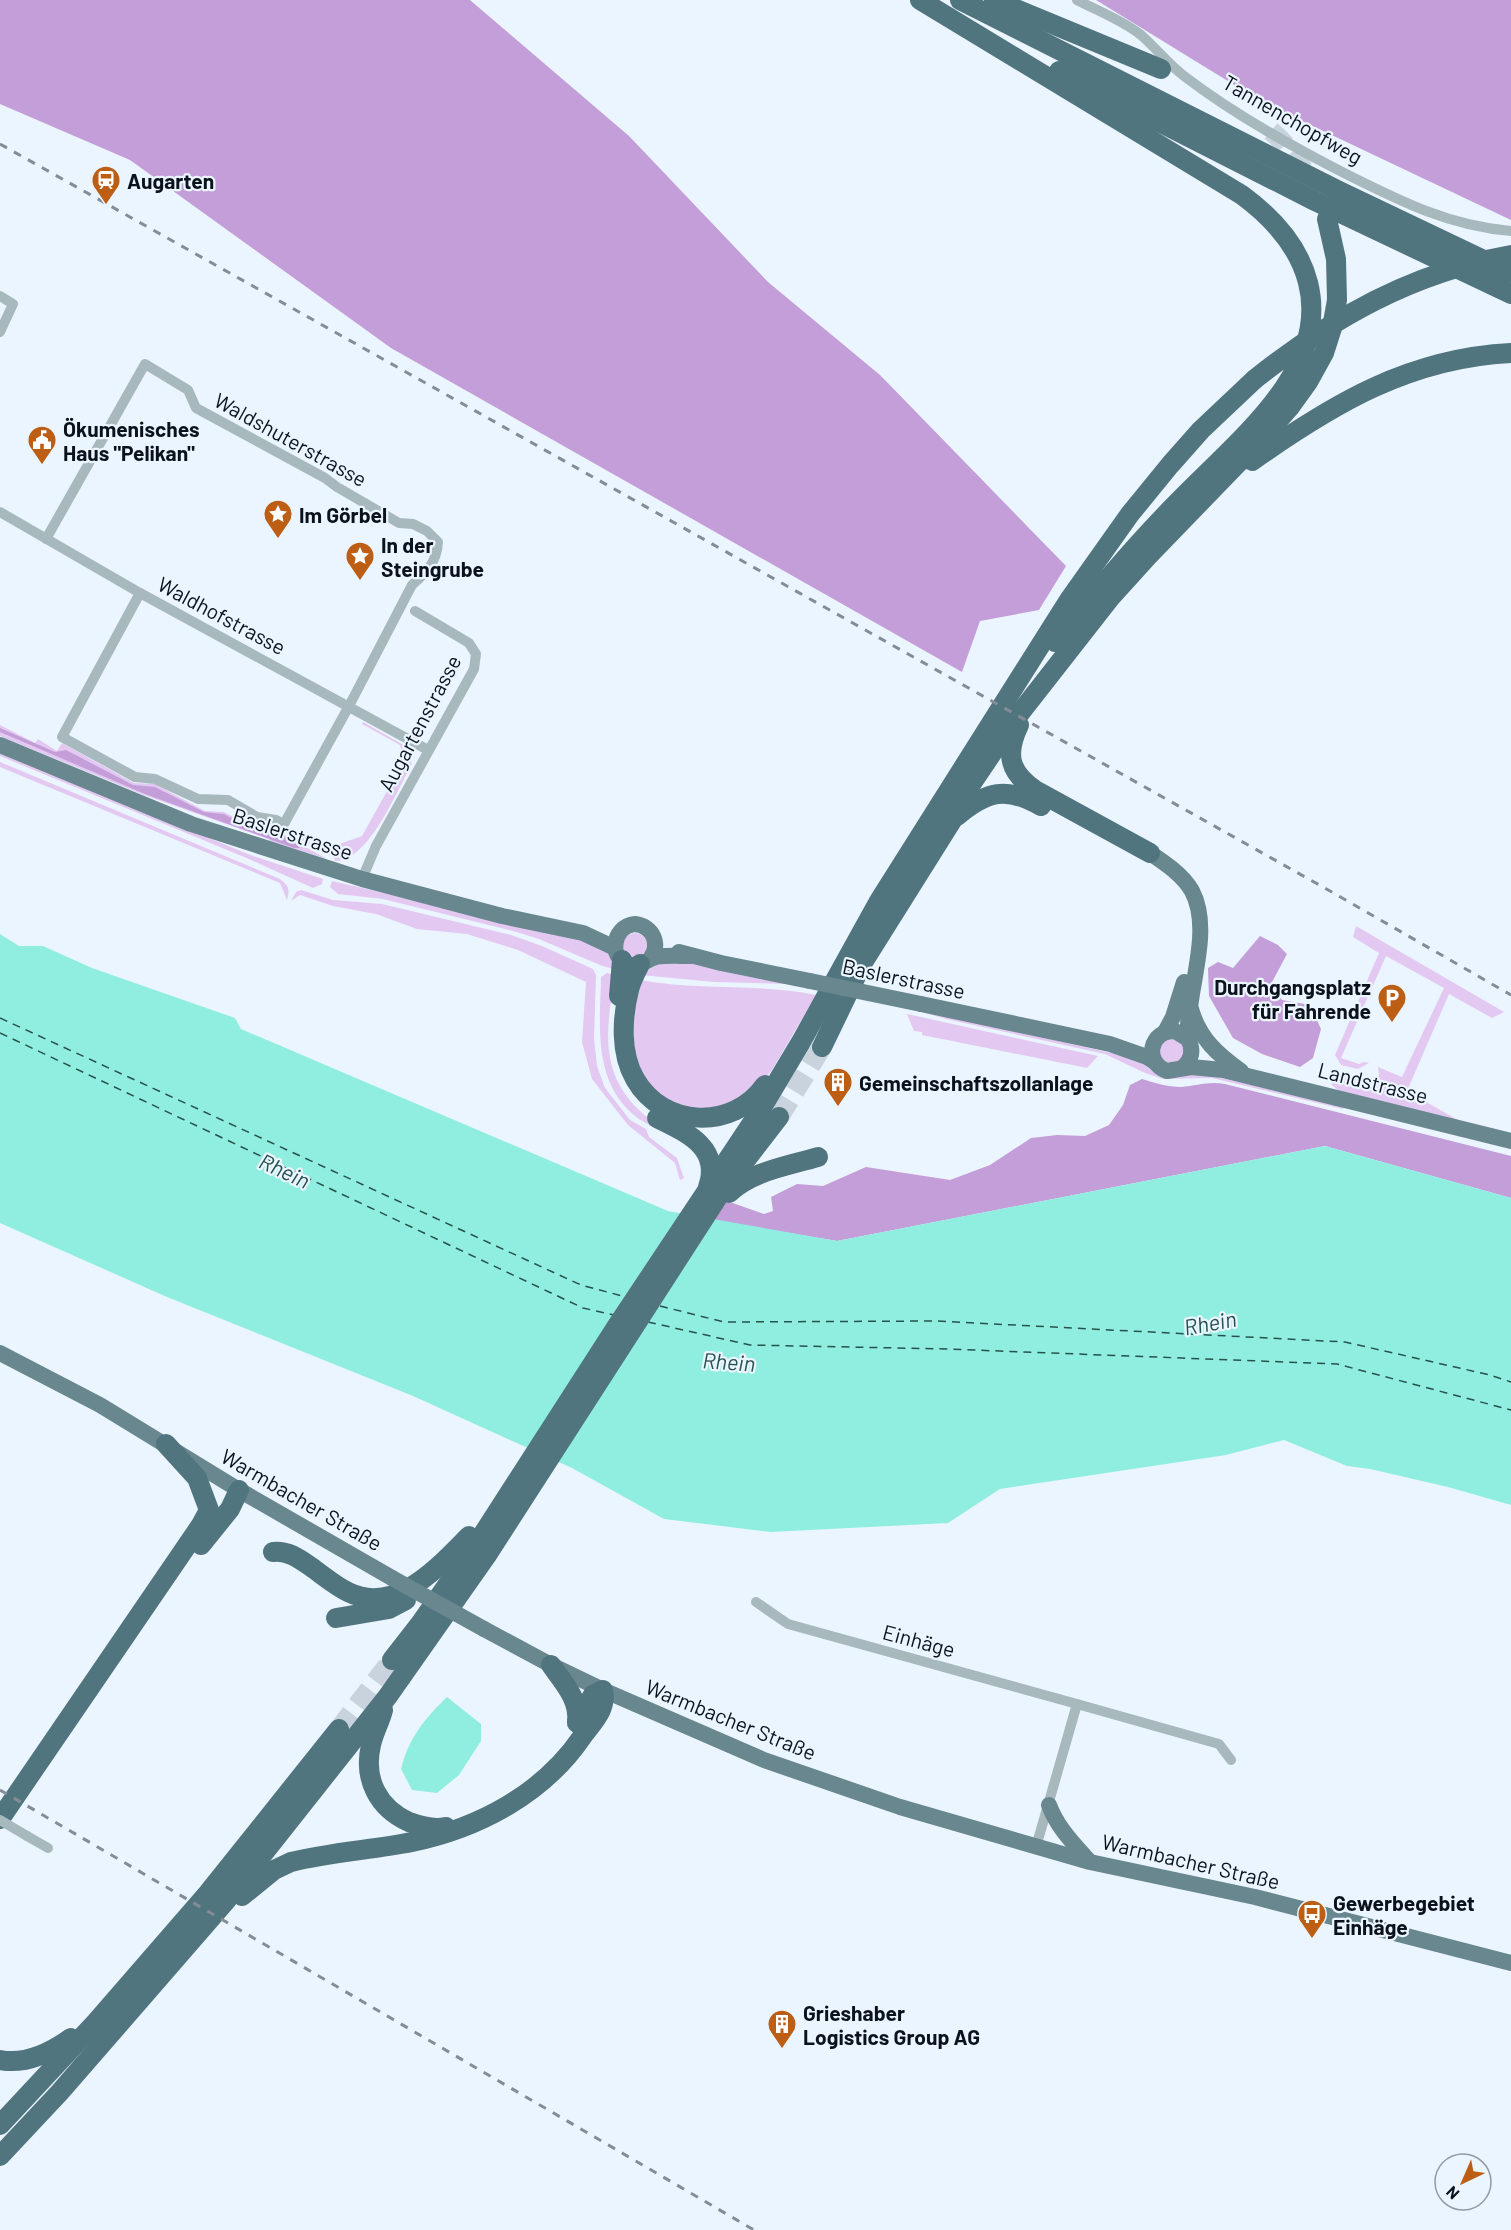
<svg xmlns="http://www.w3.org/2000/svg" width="1511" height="2230" viewBox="0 0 1511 2230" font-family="Barlow,sans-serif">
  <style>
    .green { fill: #e3c8f2 }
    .forest { fill: #c49ed8 }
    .water { fill: #90eee0 }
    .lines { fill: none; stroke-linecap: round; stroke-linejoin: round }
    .ferry { stroke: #27524c; stroke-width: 1.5; stroke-dasharray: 8 6; stroke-linecap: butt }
    .highway-tunnel { stroke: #c9d3dd; stroke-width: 20; stroke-dasharray: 20 10; stroke-linecap: butt }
    .street { stroke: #a8b9bd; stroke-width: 10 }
    .primary { stroke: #68878f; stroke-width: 16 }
    .highway { stroke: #51757e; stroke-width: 20 }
    .rail { stroke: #848d96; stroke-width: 3; stroke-dasharray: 8 8; stroke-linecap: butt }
    .street-bridge { stroke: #a8b9bd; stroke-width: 10 }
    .primary-bridge { stroke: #68878f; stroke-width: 16 }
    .highway-bridge { stroke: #51757e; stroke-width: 20 }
    .labels { text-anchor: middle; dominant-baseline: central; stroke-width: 4.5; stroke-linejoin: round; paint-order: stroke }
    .street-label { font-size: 21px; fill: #0a131b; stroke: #ebf5ff }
    .poi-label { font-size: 21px; font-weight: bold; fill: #0a131b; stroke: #ebf5ff; text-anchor: start }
    .water-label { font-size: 22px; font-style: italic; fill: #27524c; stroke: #ebf5ff }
  </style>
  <rect width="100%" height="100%" fill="#ebf5ff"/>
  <g class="green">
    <path d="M363 722 407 747 412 755 411 766C396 792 369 861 335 861L334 858 286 831 287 829 316 846 318 843 328 848 362 836 406 757 403 755 400 745 362 724Z"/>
    <path d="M0 725 35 743 38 739 57 751 62 743 134 783 155 784 205 811 224 812 261 832 267 822 278 829 282 834 327 859 269 841V839L144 795 0 736Z"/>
    <path d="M0 753 253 856 323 879 322 884 313 888 249 859 0 756Z"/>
    <path d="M0 762 280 879C289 886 290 889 287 900L280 883 0 767Z"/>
    <path d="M332 881 586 940 609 950 616 970 600 965 539 939 513 931 383 899 338 894 330 887Z"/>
    <path d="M301 890 333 900 382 904 511 935 542 946 593 969 596 975 594 1038 597 1066 605 1088 630 1120 646 1129 649 1137 677 1158 684 1178 680 1180 675 1163 628 1125 592 1079 582 1042 586 982 518 950 467 934 417 929 376 914 333 906 300 895 291 901 296 892Z"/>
    <path d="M1356 926 1504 1012 1492 1018 1449 994 1407 1091 1463 1123 1339 1091 1332 1085 1331 1080 1335 1075 1348 1074 1376 1083 1379 1076 1378 1067 1402 1077 1444 988 1386 956 1341 1058 1359 1064 1364 1062 1369 1063 1358 1069 1341 1065 1335 1055 1379 953 1353 937Z"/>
    <circle cx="635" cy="945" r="12"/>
    <path d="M682 961 787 984 714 982 641 975 658 964Z"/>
    <path d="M607 973 615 975C607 1025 598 1071 639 1110 652 1123 670 1131 685 1141 670 1134 653 1128 639 1119 592 1085 600 1027 601 977Z"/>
    <path d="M640 980C698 991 758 983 816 995L772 1070 754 1092 718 1111 689 1110 668 1103 650 1088 635 1062 631 1007Z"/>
    <path d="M922 1010 1344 1106 1343 1109 1212 1078 1163 1079 1145 1073 1105 1054 946 1019 922 1012Z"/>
    <path d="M907 1014 1098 1056 1087 1068 922 1035V1032L914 1031Z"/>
    <circle cx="1172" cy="1051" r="12"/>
  </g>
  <g class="forest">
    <path d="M0 0H470L629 136 768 282 880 375 1066 566 1039 610 980 621 962 672 391 348 130 160 0 104Z"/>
    <path d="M1096 0H1511V220L1262 102Z"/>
    <path d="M0 728 55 752 66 750 133 785 155 787 204 812 224 814 261 834 271 827C276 829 296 843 300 848H294L145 794 0 732Z"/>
    <path d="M1260 936 1278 945 1287 954 1271 984 1282 1000 1310 1005 1321 1029 1313 1058 1300 1067 1262 1054 1233 1038 1209 996 1208 968 1218 962 1233 968Z"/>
    <path d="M1142 1079C1155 1083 1167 1087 1181 1087 1196 1086 1209 1081 1225 1084L1511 1156V1198L1325 1146 837 1241 712 1220 727 1201 764 1214 773 1211 771 1197 797 1184 823 1186 866 1167 950 1180 990 1165 1031 1138 1057 1135 1085 1136 1109 1125 1123 1105 1130 1085Z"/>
  </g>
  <g class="water">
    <path d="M0 934 19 946H43L92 968 235 1018 241 1029 668 1211 837 1241 1325 1146 1511 1198V1505L1448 1487 1370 1469 1347 1466 1284 1440 1226 1455 1000 1489 948 1523 771 1532 664 1519 572 1468 413 1396 167 1297 0 1223Z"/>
    <path d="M447 1697 481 1724V1741L459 1775 437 1793 412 1790 401 1769C408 1739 425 1718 447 1697Z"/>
  </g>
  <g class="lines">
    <g class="ferry">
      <path d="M0 1018 581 1285 626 1297"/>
      <path d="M0 1033 583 1308 614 1315"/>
      <path d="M660 1306 724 1322 936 1321 1345 1342 1490 1375 1511 1382"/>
      <path d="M648 1322 750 1345 947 1349 1337 1364 1511 1410"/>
    </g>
    <g class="highway-tunnel">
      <path d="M1271 131C1288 145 1300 162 1310 181"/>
      <path d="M779 1117 822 1047"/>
      <path d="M339 1729 392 1660"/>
    </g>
    <g class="street">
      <path d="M1077 0C1098 11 1122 20 1141 35 1156 48 1168 64 1184 76 1235 115 1291 146 1348 175 1402 202 1450 226 1511 231"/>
      <path d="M0 296 13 304 0 332"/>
      <path d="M0 512 140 593 428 750"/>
      <path d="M46 539 145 364 188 390 196 408 325 478 337 487 399 523 413 524 427 531 438 542C437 562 426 573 412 585L349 706 284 824 276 820 257 817 228 800 198 799 155 779 135 777 62 737 140 593"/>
      <path d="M362 879 376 846 474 669 476 654 469 643 415 611"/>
      <path d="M756 1602 788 1624 1077 1704"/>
      <path d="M27 1836 48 1848"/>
      <path d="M1036 1847 1077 1704 1219 1744 1231 1760"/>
    </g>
    <g class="primary">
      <path d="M0 745 191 824 362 879 502 916 583 933 615 948"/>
      <path d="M1150 853C1165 863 1183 875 1192 891 1214 933 1185 994 1188 1039"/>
      <path d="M679 952 721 963 810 981"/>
      <path d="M650 959C661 944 653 926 635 924 611 926 607 963 634 965 642 966 648 959 656 957 667 955 679 956 690 956"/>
      <path d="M921 1004 1110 1044 1147 1057 1155 1062"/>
      <path d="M1191 1009C1199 1038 1218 1055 1241 1071"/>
      <path d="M1165 1032 1173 1017 1184 982"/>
      <path d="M1182 1068C1192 1060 1194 1050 1188 1039L1175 1031C1150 1030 1143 1062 1167 1071L1191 1067 1223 1070 1511 1141"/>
      <path d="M0 1353 100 1405 239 1490 392 1578"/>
      <path d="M484 1629 551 1665 603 1690 764 1760 900 1807 1090 1862 1255 1897 1511 1963"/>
      <path d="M1049 1805C1057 1827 1073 1843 1089 1861"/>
    </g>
    <g class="highway">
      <path d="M920 0 1242 195C1311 246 1335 313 1284 388 1254 432 1208 470 1172 508 1130 551 1093 596 1055 642"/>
      <path d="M960 0 1339 191 1511 273"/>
      <path d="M994 0 1161 69"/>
      <path d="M1059 71 1315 201 1511 294"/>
      <path d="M1252 461C1333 404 1409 358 1511 353"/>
      <path d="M1019 725C1005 754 1009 772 1035 790L1150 853"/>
      <path d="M957 816C987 791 1006 786 1041 806"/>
      <path d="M640 964C636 972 631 981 629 990 622 1018 620 1053 635 1079 663 1128 733 1131 765 1085"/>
      <path d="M619 996 622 960"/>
      <path d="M822 1047 862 964 953 819 972 783 1013 722 1110 598 1148 556 1269 431 1290 407 1308 382 1324 353 1332 328 1337 300 1336 259 1327 219"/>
      <path d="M657 1118C685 1132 722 1147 708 1187"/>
      <path d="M729 1193C752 1171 788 1166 818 1157"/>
      <path d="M201 1545 230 1509 239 1490"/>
      <path d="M273 1552C289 1550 301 1560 314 1569 325 1577 336 1586 348 1592 396 1616 439 1566 469 1536"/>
      <path d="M336 1618 389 1609 406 1600"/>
      <path d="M392 1660 420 1624 483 1534 617 1326 758 1114 801 1042 879 901 1069 600 1130 514 1170 465 1201 430 1255 379"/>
      <path d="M551 1665C564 1683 580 1700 577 1723"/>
      <path d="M383 1710C380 1722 373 1734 371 1745 363 1779 378 1808 409 1822 420 1826 434 1830 446 1827"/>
      <path d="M0 1819 201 1525 209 1510 197 1478 166 1444"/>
      <path d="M242 1896 274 1870 291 1862C331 1852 372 1850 412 1842 479 1828 543 1794 582 1737 593 1722 607 1710 603 1690L593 1695 577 1721"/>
      <path d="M0 2060C26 2065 50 2053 71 2038"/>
      <path d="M0 2125 96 2022 208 1893 339 1729"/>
      <path d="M0 2156 60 2092 225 1902 388 1696 487 1555 721 1192 779 1117"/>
    </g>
    <g class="rail">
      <path d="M0 144 1330 891 1511 995"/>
      <path d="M0 1790 754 2230"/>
    </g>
    <path class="street-bridge" d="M0 1820 27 1836"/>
    <g class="primary-bridge">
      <path d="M810 981 921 1004"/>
      <path d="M392 1578 484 1629"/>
    </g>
    <path class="highway-bridge" d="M1255 379C1332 318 1413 272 1511 255"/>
  </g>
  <defs>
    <g id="station-pin" transform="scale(1.5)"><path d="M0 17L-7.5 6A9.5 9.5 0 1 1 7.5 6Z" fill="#bd5e15" stroke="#ebf5ff"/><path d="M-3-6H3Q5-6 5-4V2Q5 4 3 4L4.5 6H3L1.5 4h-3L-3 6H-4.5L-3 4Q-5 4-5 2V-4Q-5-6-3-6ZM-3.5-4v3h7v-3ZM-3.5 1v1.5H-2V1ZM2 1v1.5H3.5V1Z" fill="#fff"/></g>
    <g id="civic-pin" transform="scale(1.5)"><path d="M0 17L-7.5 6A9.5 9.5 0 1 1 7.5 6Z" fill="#bd5e15" stroke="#ebf5ff"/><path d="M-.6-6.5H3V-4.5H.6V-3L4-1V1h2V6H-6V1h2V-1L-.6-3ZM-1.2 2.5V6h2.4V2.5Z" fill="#fff"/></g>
    <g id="sight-pin" transform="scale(1.5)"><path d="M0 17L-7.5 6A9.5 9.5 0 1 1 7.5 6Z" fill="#bd5e15" stroke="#ebf5ff"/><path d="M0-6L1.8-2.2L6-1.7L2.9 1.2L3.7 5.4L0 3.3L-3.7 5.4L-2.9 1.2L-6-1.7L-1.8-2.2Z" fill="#fff"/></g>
    <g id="parking-pin" transform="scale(1.5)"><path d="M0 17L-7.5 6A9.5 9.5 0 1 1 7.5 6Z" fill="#bd5e15" stroke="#ebf5ff"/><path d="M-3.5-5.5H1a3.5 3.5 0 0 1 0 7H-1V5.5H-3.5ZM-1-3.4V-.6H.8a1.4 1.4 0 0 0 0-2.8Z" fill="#fff"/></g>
    <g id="building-pin" transform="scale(1.5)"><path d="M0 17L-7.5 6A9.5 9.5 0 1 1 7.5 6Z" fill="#bd5e15" stroke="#ebf5ff"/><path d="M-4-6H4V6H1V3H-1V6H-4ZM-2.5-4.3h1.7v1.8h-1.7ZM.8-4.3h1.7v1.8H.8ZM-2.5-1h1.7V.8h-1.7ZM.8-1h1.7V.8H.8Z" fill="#fff"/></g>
    <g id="bus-pin" transform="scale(1.5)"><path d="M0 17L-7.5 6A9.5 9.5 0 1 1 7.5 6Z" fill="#bd5e15" stroke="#ebf5ff"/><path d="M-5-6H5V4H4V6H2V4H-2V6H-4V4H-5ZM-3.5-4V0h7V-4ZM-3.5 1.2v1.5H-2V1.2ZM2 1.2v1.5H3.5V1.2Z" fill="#fff"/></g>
  </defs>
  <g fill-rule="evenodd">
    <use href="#station-pin" x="106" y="180"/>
    <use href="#civic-pin" x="42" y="440"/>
    <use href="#sight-pin" x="278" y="514"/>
    <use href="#sight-pin" x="360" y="556"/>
    <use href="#parking-pin" x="1392" y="998"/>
    <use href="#building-pin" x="838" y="1082"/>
    <use href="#bus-pin" x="1312" y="1914"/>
    <use href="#building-pin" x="782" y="2024"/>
  </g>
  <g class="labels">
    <g class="street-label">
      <text transform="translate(1293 119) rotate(30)">Tannenchopfweg</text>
      <text transform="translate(291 439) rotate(29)">Waldshuterstrasse</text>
      <text transform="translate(222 615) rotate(28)">Waldhofstrasse</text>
      <text transform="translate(419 723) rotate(-62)">Augartenstrasse</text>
      <text transform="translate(293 833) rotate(18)">Baslerstrasse</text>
      <text transform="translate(904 978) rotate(12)">Baslerstrasse</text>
      <text transform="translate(1373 1082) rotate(14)">Landstrasse</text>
      <text transform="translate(302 1499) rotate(30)">Warmbacher Straße</text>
      <text transform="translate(919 1640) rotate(15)">Einhäge</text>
      <text transform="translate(731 1719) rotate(22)">Warmbacher Straße</text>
      <text transform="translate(1191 1861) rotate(13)">Warmbacher Straße</text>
    </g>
    <g class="poi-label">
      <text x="127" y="180">Augarten</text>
      <text x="63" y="428">Ökumenisches<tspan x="63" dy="24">Haus "Pelikan"</tspan></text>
      <text x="299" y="514">Im Görbel</text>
      <text x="381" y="544">In der<tspan x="381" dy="24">Steingrube</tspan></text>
      <text x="1371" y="986" text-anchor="end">Durchgangsplatz<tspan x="1371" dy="24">für Fahrende</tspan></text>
      <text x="859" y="1082">Gemeinschaftszollanlage</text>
      <text x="1333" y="1902">Gewerbegebiet<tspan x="1333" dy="24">Einhäge</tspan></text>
      <text x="803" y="2012">Grieshaber<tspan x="803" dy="24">Logistics Group AG</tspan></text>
    </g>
    <g class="water-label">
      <text transform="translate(285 1170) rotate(25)">Rhein</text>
      <text transform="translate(1210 1322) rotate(-10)">Rhein</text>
      <text transform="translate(729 1361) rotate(4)">Rhein</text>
    </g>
  </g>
  <g transform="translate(1463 2182) rotate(224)"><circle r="28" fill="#ebf5ff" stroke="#919ba4" stroke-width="1.5"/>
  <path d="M0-4.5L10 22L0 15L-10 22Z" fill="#bd5e15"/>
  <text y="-9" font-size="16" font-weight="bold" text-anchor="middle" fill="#0a131b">N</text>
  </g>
</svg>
